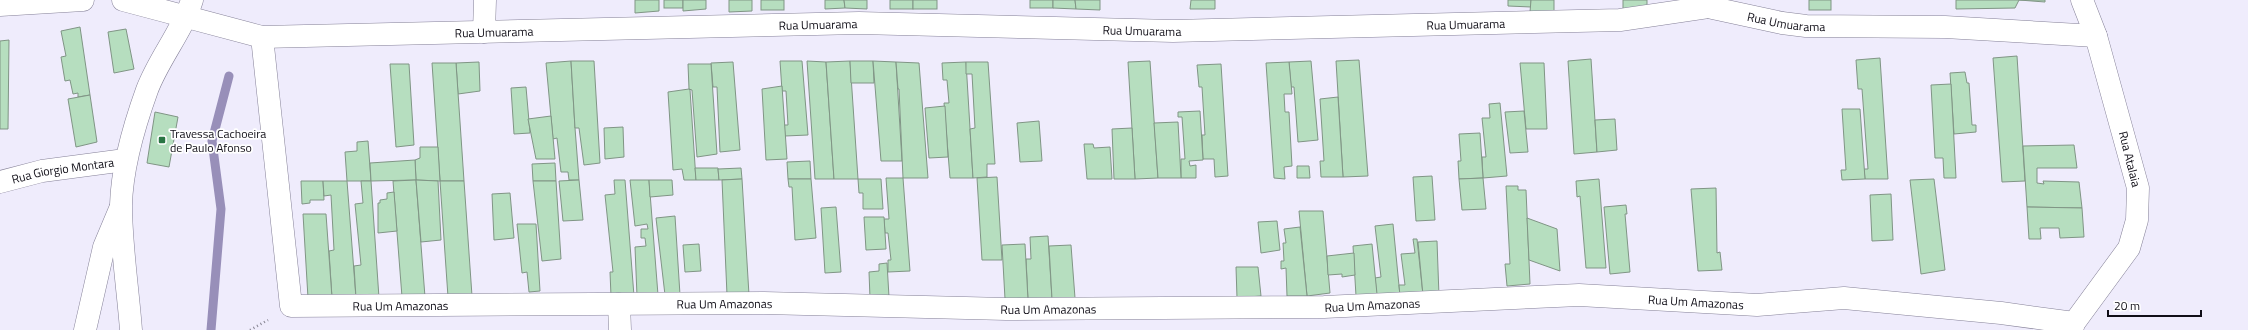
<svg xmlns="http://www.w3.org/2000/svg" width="2248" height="330" viewBox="0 0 2248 330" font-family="'Titillium Web',sans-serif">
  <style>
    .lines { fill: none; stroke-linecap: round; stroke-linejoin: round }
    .stream { stroke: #988fb9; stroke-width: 9 }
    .building { fill: #b6debf; stroke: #809585 }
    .street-casing { stroke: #858198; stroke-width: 23 }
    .path { stroke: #858390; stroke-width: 2.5; stroke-dasharray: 1 3; stroke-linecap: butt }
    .street { stroke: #fff; stroke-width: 22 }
    .poi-dot { fill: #297543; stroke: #fff; stroke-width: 1.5 }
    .labels { text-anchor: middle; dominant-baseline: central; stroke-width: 3.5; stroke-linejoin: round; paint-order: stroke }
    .street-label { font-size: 12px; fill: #100e17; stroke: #fff }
    .poi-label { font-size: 12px; fill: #100e17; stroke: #fff; text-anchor: start }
  </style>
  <rect width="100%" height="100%" fill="#efecfc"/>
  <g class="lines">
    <path class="stream" d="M211 330 221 209 212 141 229 76"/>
  </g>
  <g class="building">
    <path d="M635 0H659V11L635 13Z"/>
    <rect x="664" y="0" width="19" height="8"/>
    <path d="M683 0H706V9L683 11Z"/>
    <path d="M729 0H752V11L729 12Z"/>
    <rect x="761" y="0" width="23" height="10"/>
    <path d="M825 0H844L845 8 825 9Z"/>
    <path d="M844 0H867V9L845 8Z"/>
    <rect x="890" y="0" width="23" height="9"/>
    <rect x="913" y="0" width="24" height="9"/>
    <rect x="1030" y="0" width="23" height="8"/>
    <path d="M1053 0H1075L1076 9 1053 8Z"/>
    <path d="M1075 0H1100V10L1076 9Z"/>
    <path d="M1191 0H1215V9H1190Z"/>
    <path d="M1508 0H1531V7L1508 6Z"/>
    <path d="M1531 0H1554V11L1530 12Z"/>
    <path d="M1623 0H1647V10L1623 11Z"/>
    <rect x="1809" y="0" width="22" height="10"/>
    <path d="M1956 0H2045V2L2019 0 2015 8 1956 9Z"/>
    <path d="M80 27 90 95 78 97V93L73 94 70 80 65 81 61 57 66 56 61 31Z"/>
    <path d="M126 29 134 69 114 73 108 32Z"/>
    <path d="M9 40 8 129H0V41Z"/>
    <path d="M2017 56 2025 181 2002 182 1993 58Z"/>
    <path d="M1880 58 1888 179H1865L1864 169H1868L1862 89H1858L1856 60Z"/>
    <path d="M1591 59 1597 152 1574 154 1568 61Z"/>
    <path d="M1359 60 1368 176 1343 177 1336 61Z"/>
    <path d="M571 61 575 128 579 180H569L568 172H561L557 138 553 139 546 63Z"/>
    <path d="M571 61H594L600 163 584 165 579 128H575Z"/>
    <path d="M780 61H802L808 135 785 136 784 125H788L786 91H782Z"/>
    <path d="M807 61 826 62 834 179H815Z"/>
    <path d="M850 61 858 179H834L826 62Z"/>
    <path d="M850 61H873L874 83H851Z"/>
    <path d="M873 61 896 62 902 161H881Z"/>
    <path d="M1150 61 1158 178 1135 179 1128 62Z"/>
    <path d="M1311 61 1318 140 1298 142 1294 87H1291L1289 62Z"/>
    <path d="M479 62 480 91 458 94 456 63Z"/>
    <path d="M733 62 740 150 720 152 717 87H713L711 63Z"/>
    <path d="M896 62 919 63 928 178H903L899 89H898Z"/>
    <path d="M966 62 973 178H950L944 103H949L947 80H943L942 63Z"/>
    <path d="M966 62H988L995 164H987V177L973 178 970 129 975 128 972 74H966Z"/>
    <path d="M1289 62 1292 94H1284L1285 112H1289L1292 166 1284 167 1285 179 1274 178 1266 63Z"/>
    <path d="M432 63H456L464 181H440Z"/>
    <path d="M1520 63H1544L1547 129H1526Z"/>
    <path d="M390 64H409L414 145 396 147Z"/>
    <path d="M688 64H711L717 154 697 157 692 90 689 89Z"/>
    <path d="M1221 64 1228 176 1215 177 1214 159H1203L1202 135H1205L1202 87H1199L1197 65Z"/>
    <path d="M1965 72 1967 83H1969L1972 125H1976V132L1954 134 1950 73Z"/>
    <path d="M1951 84 1956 178H1944L1943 158H1935L1931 85Z"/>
    <path d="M782 86 787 159 766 160 762 89Z"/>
    <path d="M526 87 530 133 514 134 511 88Z"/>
    <path d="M689 89 690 90 696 180H684L682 169 673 170 668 92Z"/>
    <path d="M90 95 97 142 76 147 68 99Z"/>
    <path d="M1338 97 1343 177H1321L1320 161H1324L1320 99Z"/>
    <path d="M1500 103 1507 176 1483 178 1482 157H1486L1482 118H1490L1489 104Z"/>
    <path d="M945 106 948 157 929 158 925 108Z"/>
    <path d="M1842 109H1860L1865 179 1842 180 1841 170H1846Z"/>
    <path d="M1200 111 1203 160 1189 161 1190 166 1196 165V178H1181V159H1185L1182 117H1178V112Z"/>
    <path d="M1524 111 1528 152 1510 153 1505 112Z"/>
    <path d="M155 112 178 117 169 167 147 163Z"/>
    <path d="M551 116 555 159H536L528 119Z"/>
    <path d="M1615 119 1617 150 1597 152 1595 120Z"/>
    <path d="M1039 121 1042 161 1020 162 1017 123Z"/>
    <path d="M1178 122 1181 178H1158L1154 123Z"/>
    <path d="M623 127 624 157 605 159 604 128Z"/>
    <path d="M1132 128 1135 179H1114L1112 129Z"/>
    <path d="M1480 133 1483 178 1459 179 1458 161H1461L1459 134Z"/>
    <path d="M368 141 371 181H347L345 152 357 151V142Z"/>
    <path d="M1084 144H1093L1094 148 1110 147 1112 179H1087Z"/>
    <path d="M2074 145 2077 168H2037V183L2044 184 2043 181 2079 182 2082 208 2027 207 2023 146Z"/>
    <path d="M420 147H438L440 181 416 180 415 160 420 158Z"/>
    <path d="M415 160 416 180 371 181 370 163Z"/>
    <path d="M810 161 811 179H788L787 162Z"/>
    <path d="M555 163 556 181H533L532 164Z"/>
    <path d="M1297 166H1309L1310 178H1297Z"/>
    <path d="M695 168H718L719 180H696Z"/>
    <path d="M741 168 742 179 719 180 718 169Z"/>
    <path d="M1432 176 1435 220 1416 221 1413 177Z"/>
    <path d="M997 177 1002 260H982L977 178Z"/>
    <path d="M886 178H903L910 271 888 272V260H891L888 233H885L884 219H889Z"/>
    <path d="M1483 178 1486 209 1462 210 1459 179Z"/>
    <path d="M788 179H811L816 238 795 240 792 187H789Z"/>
    <path d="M858 179H881L883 209H863V193H859Z"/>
    <path d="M1599 179 1606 268H1586L1580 196 1577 197 1576 181Z"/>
    <path d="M1934 179 1945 270 1921 274 1910 180Z"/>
    <path d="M416 180 425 297H402L393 181Z"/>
    <path d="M416 180 438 181 441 240 421 242Z"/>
    <path d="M579 180 583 220 563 221 559 181Z"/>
    <path d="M614 180H625L634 296H611L610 272H613L605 195 615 194Z"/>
    <path d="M630 180H649L658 295 637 296 635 247 646 246 645 238H641V229H648L647 224 635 226Z"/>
    <path d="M649 180H672L673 195 650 197Z"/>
    <path d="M722 180 742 179 749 295H727Z"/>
    <path d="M301 181H323L324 200H310V203L302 204Z"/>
    <path d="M323 181H347L356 298H332L329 251 334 250 331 195 324 196Z"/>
    <path d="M361 181H371L379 298H356L354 266 361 265 355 204 363 203Z"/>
    <path d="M440 181H464L472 296 448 297Z"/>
    <path d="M533 181H556L561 259 542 261Z"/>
    <path d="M1506 186H1518V190H1526L1530 284 1507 286 1505 264H1510Z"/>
    <path d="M1716 188 1717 253 1720 252 1722 270 1698 271 1691 189Z"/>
    <path d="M394 192 397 231 378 233V203H380V200L387 199V193Z"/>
    <path d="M510 193 514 238 494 240 492 194Z"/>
    <path d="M1891 194 1893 240 1872 241 1870 195Z"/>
    <path d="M1626 205 1627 214H1625L1630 272 1610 274 1604 207Z"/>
    <path d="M836 207 841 272 825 273 821 208Z"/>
    <path d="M2027 207 2082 208 2084 237 2060 238 2059 228H2040L2041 239H2029Z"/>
    <path d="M1299 211H1323L1330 293 1307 296Z"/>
    <path d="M303 214H326L332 298H308Z"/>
    <path d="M675 216 680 295H665L656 218Z"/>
    <path d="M864 217H884L886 249 866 250Z"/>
    <path d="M1527 218 1557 229 1560 271 1529 260Z"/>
    <path d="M1277 221 1280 250 1261 253 1258 222Z"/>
    <path d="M517 224H536L540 291 529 292 527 272 522 273Z"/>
    <path d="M1393 224 1400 296 1377 297 1375 278 1381 277 1375 226Z"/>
    <path d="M1300 227 1307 296H1287L1286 268 1281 269V261H1284L1283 243H1286L1284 229Z"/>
    <path d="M1048 236 1052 299 1028 300 1026 259H1031L1030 237Z"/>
    <path d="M1413 239H1417L1423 295 1400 296 1399 285H1405L1401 254 1415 253Z"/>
    <path d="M1437 241 1439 296 1423 295 1418 242Z"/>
    <path d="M699 244 701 271 685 272 683 245Z"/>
    <path d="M1025 244 1028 300 1005 299 1002 245Z"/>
    <path d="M1372 244 1377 294 1356 296 1353 246Z"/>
    <path d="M1071 245 1075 298 1052 299 1049 246Z"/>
    <path d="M1354 253 1355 275 1342 277V274L1328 275 1327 256Z"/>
    <path d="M887 263 889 297 870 298 869 272 879 271V264Z"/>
    <path d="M1236 267H1258L1261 296 1237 298Z"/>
  </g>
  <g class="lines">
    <g class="street-casing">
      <g id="street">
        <path id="s1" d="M123 0 262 37 859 23 1173 31 1620 20 1708 7 1782 23 1806 26 1945 27 2096 36"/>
        <path d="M0 5 83 0"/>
        <path d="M484 32 485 0"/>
        <path id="s2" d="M262 37 291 306 764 303 1006 309 1324 307 1579 295 1757 305 1844 298 2001 313 2074 323"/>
        <path id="s3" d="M0 182 42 171 125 160"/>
        <path d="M619 304 620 330"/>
        <path d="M85 330 104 247 120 209"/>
        <path d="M131 330C128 290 121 245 121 205 122 166 134 126 147 90 159 58 182 32 192 0"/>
        <path d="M2072 330 2074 323 2129 248 2137 220 2138 188 2096 36 2082 0"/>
      </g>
    </g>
    <path class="path" d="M250 330 268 320"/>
    <use href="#street" class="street"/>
  </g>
  <rect class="poi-dot" x="158" y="136" width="8" height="8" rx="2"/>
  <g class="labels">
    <g class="street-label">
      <text stroke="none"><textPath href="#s1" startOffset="1671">Rua Umuarama</textPath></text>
      <text stroke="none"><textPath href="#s1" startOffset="700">Rua Umuarama</textPath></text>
      <text stroke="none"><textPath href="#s1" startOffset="1348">Rua Umuarama</textPath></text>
      <text stroke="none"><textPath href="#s1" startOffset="1024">Rua Umuarama</textPath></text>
      <text stroke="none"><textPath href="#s1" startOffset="376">Rua Umuarama</textPath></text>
      <text transform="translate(2130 159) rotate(76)">Rua Atalaia</text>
      <text stroke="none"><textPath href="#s3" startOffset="64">Rua Giorgio Montara</textPath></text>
      <text stroke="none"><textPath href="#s2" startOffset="1676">Rua Um Amazonas</textPath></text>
      <text stroke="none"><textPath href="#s2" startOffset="704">Rua Um Amazonas</textPath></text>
      <text stroke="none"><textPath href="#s2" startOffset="380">Rua Um Amazonas</textPath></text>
      <text stroke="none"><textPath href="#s2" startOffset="1352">Rua Um Amazonas</textPath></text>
      <text stroke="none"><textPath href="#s2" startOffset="1028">Rua Um Amazonas</textPath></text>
    </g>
    <g class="poi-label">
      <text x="170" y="133">Travessa Cachoeira<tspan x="170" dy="14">de Paulo Afonso</tspan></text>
    </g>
  </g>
  <path d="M2108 310v6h93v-6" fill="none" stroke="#100e17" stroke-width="2"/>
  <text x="2114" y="310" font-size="12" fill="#100e17" stroke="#ffffff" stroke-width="3" paint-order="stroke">20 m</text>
</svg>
